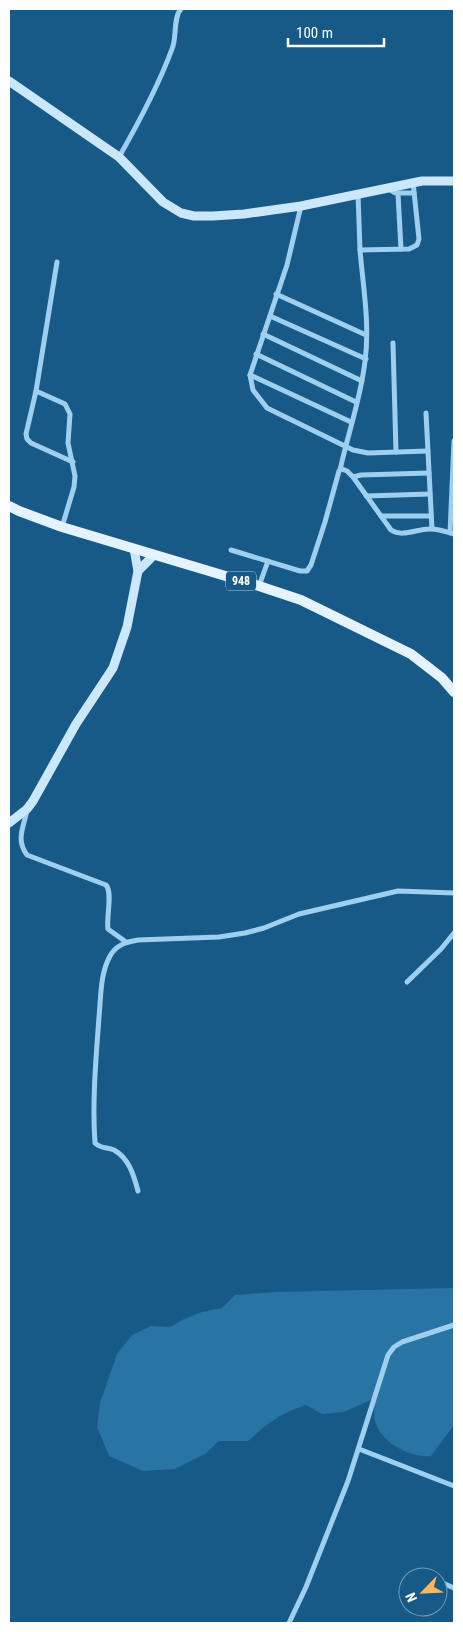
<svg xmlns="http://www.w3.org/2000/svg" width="463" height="1632" viewBox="0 0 463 1632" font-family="'Roboto Condensed',sans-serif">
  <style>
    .green { fill: #2774a5 }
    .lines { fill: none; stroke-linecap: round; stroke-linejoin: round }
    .street { stroke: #9ecfee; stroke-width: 5 }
    .secondary { stroke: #cbe7fa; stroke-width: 9 }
    .primary { stroke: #e4f3ff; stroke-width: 10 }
    .labels { text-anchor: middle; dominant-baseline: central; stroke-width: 5; stroke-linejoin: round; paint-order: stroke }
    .shield { fill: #175a87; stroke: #b9cedb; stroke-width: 1 }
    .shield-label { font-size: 12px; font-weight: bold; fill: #fff }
  </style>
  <rect width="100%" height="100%" fill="#175a87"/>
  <path class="green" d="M454 1288V1425L431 1456C410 1458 381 1443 375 1421 373 1415 375 1405 375 1398L344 1412 322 1414 306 1405C279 1414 268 1423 248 1441H219L205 1454 175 1469 143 1471 109 1456 97 1427 100 1403 117 1354 132 1335 151 1326 170 1327 184 1319 202 1312 222 1308 235 1295 276 1292Z"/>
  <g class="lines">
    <g class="street">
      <path d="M119 157C139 122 158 87 172 49 177 38 173 17 181 9"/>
      <path d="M387 188 395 193H414"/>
      <path d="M358 194 360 250 409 249 417 245 419 239 413 182"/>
      <path d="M398 194 401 249"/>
      <path d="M301 206 287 265 250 375 253 390 267 408 353 450 368 453 428 451"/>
      <path d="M57 262 36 391 65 404 70 414 68 443 75 476 74 487 62 527"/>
      <path d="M276 294 366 335"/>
      <path d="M270 316 366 359"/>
      <path d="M263 334 362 381"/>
      <path d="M393 343 396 452"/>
      <path d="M256 354 356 402"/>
      <path d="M250 375 351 422"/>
      <path d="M36 391 26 434 27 439 31 443 73 462"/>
      <path d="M426 413 432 529"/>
      <path d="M340 470C348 433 361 398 365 361 370 325 363 286 360 250"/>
      <path d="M353 477 361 475 429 473"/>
      <path d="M366 496 430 494"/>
      <path d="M381 516H431"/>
      <path d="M450 533 454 441"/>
      <path d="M231 550 300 571H307L311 565 325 522 339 471 342 469 347 471 353 477 391 530C403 538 418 528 431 529 439 529 446 532 454 534"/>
      <path d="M259 586 268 561"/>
      <path d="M27 811C23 828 16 840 27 855L106 885C113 893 106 917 108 929L126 942"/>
      <path d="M407 982 441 949 454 933"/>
      <path d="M138 1191C134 1176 129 1158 114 1150 107 1147 101 1149 95 1143 92 1102 96 1058 99 1017 101 997 100 974 110 956 116 945 126 942 138 940L219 937 245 933 264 928 299 914 398 891 454 893"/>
      <path d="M359 1449 454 1486"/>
      <path d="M425 1575 429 1577"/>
      <path d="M438 1581 454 1588"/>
      <path d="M289 1623 306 1587 348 1481 388 1355 394 1347 402 1342 454 1325"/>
    </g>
    <g class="secondary">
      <path d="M9 81 119 157 163 202 181 213 194 216H213L244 214 301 206 422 181H454"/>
      <path d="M138 571 154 555"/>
      <path d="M9 823 27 809 33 801 76 724 113 668 127 627 138 571 134 549"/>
    </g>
    <path class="primary" d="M9 506 19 511 62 527 259 586 301 600 411 654 442 678 454 692"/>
  </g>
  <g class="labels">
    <rect class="shield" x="226" y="571.5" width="30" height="19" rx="4"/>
    <g class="shield-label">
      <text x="241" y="581">948</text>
    </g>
  </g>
  <rect width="463" height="1632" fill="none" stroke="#ffffff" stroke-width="20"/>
  <g transform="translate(423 1592) rotate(246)"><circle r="24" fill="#175a87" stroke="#749cb7"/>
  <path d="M0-4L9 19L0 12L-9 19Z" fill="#ffb55a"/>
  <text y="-8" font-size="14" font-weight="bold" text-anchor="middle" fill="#ffffff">N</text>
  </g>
  <path d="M288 38v8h96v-8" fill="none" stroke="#ffffff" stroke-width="2.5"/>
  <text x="296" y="38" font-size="15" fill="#ffffff" stroke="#175a87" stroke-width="4" paint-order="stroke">100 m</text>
</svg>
